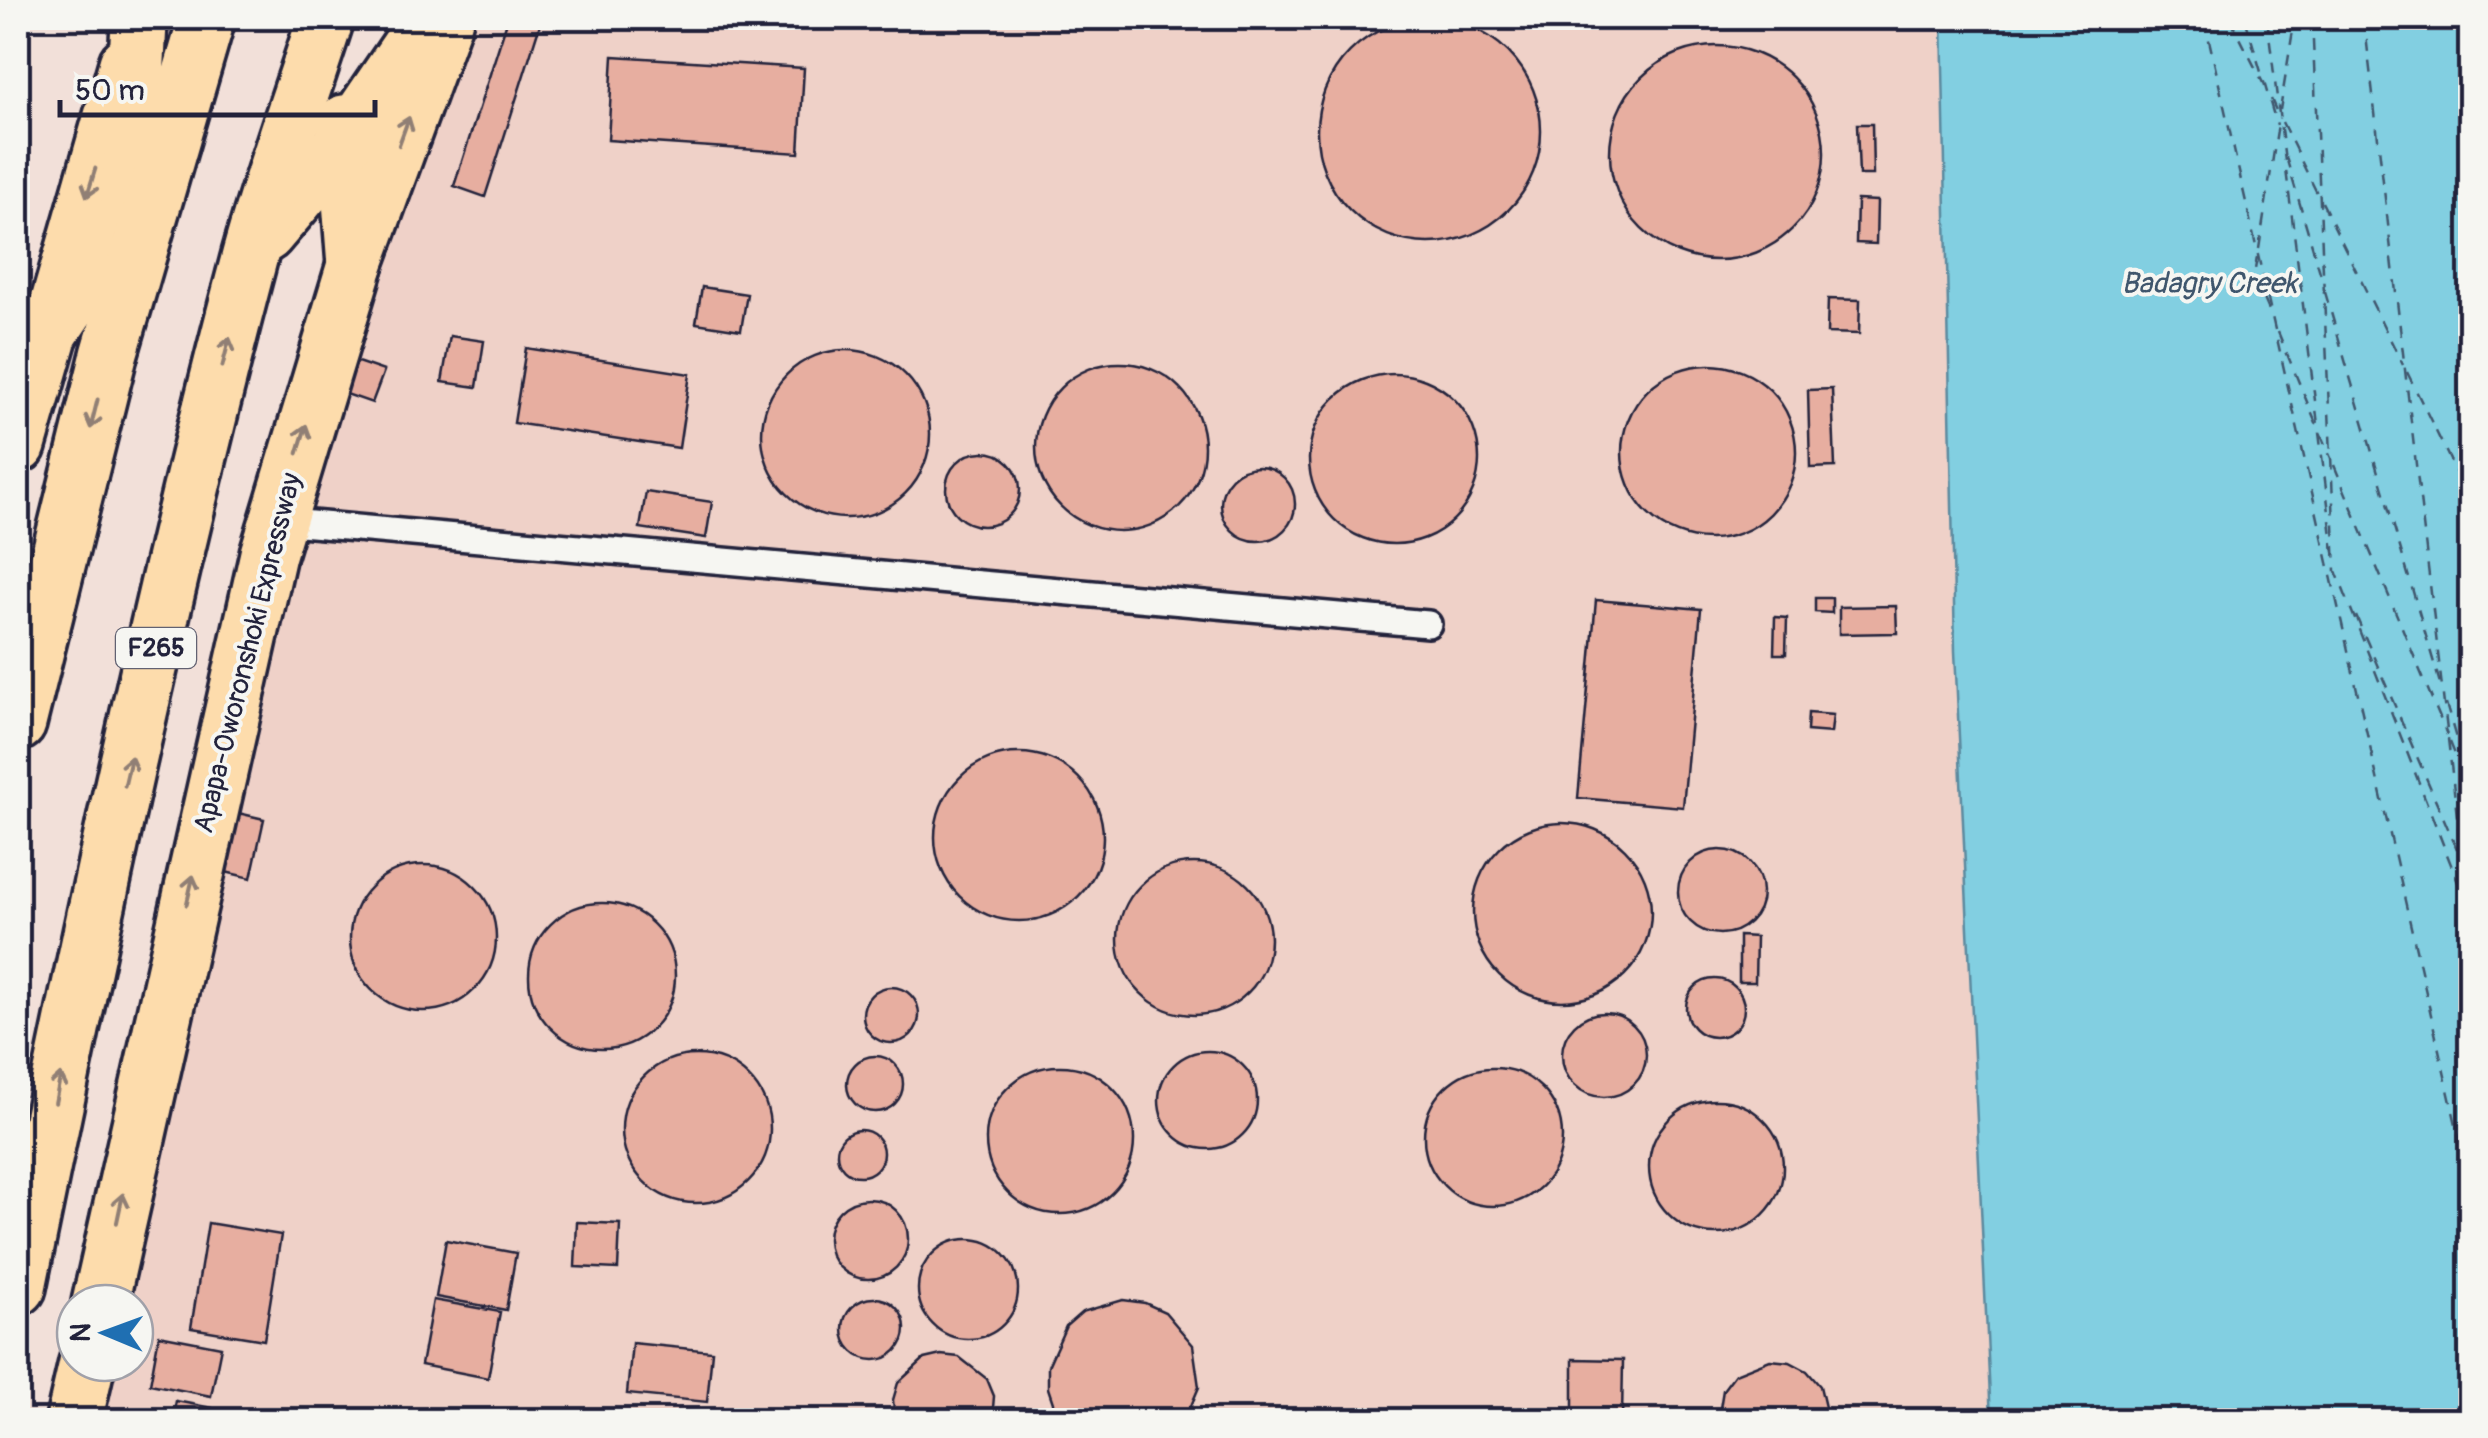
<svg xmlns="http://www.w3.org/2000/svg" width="2488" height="1438" viewBox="0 0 2488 1438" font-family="Pangolin,sans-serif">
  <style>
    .built { fill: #efd1c8 }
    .water { fill: #82cfe1; stroke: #5c8a9f; stroke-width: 2.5 }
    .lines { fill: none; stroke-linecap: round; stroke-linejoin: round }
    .ferry { stroke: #3f566d; stroke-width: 2.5; stroke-dasharray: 12 10; stroke-linecap: butt }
    .building { fill: #e7aea0; stroke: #22223b; stroke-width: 2.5 }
    .service-casing { stroke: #22223b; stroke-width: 32 }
    .primary-casing { stroke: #22223b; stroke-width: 62 }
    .motorway-casing { stroke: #22223b; stroke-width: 62 }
    .service { stroke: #f6f6f2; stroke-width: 25 }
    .primary { stroke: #fddcac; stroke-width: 55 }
    .motorway { stroke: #fddcac; stroke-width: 55 }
    .oneway { stroke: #907f74 }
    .labels { text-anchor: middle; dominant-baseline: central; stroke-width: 8; stroke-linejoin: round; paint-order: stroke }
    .shield { fill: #f6f6f2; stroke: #626272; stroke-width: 2.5 }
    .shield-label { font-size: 25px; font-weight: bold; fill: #22223b }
    .street-label { font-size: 28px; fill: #22223b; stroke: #f6f6f2 }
    .water-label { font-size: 30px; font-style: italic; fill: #3f566d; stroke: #f6f6f2 }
  </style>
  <rect width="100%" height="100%" fill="#f2e0d9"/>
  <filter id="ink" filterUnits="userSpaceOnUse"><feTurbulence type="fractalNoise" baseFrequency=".01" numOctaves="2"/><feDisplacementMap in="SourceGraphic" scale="20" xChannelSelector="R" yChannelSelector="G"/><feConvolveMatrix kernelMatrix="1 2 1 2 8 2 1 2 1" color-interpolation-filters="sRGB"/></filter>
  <g filter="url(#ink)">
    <path class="built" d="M461 18H1942L1955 651 1991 1420H74L85 1363H135V1303H98L194 837Z"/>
    <path class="water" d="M1942 18H2470V1420H1991L1955 651Z"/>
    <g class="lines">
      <g class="ferry">
        <path d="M2204 18 2470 1186"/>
        <path d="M2230 18 2263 83"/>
        <path d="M2245 18 2277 126"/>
        <path d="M2267 18 2334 552"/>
        <path d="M2312 18 2336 571 2470 913"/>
        <path d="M2364 18 2467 902"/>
        <path d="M2271 99 2278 115"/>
        <path d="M2280 110 2295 18"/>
        <path d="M2282 122 2318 195"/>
        <path d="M2286 157 2322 279"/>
        <path d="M2322 202 2403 365"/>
        <path d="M2259 249 2279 118"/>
        <path d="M2257 257 2254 276 2271 315"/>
        <path d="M2325 292 2441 687"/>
        <path d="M2278 332 2317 426"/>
        <path d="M2407 372 2470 501"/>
        <path d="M2320 433 2331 458"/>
        <path d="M2334 465 2447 735"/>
        <path d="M2356 616 2460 856"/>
        <path d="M2446 704 2469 783"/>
        <path d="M2450 742 2470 791"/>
        <path d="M2465 868 2470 879"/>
        <path d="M2469 914 2470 928"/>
      </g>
    </g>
    <g class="building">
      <path d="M508 18H542L485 197 454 186Z"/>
      <circle cx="1429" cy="131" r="112"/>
      <circle cx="1717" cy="153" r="107"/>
      <path d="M613 56 804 68 799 153 608 140Z"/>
      <path d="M1857 124H1872L1873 175H1859Z"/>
      <path d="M1857 200 1877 201 1876 244 1856 243Z"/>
      <path d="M702 287 747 294 741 330 696 323Z"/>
      <path d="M1828 299 1860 300 1859 334 1827 333Z"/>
      <path d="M450 336 484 341 477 387 442 382Z"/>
      <path d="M526 348 690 374 679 448 514 423Z"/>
      <circle cx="846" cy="434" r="84"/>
      <path d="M340 356 384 371 372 403 329 388Z"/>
      <circle cx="1120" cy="447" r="84"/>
      <circle cx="1709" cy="452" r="87"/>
      <circle cx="1394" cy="459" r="85"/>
      <path d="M1832 389 1835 467 1810 468 1808 390Z"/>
      <circle cx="983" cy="489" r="37"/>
      <circle cx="1258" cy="504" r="37"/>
      <path d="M646 492 712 502 706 538 640 528Z"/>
      <path d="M1815 598H1832V613L1815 612Z"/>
      <path d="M1596 600 1701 609 1683 807 1578 798Z"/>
      <path d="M1896 606 1897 633 1839 634V607Z"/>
      <path d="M1775 617 1787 618 1786 654H1774Z"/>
      <path d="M1808 713 1833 715 1831 733 1807 731Z"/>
      <circle cx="1019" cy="837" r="84"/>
      <path d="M234 812 264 819 251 878 221 871Z"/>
      <circle cx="1562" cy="912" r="89"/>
      <circle cx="1720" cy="892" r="42"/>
      <circle cx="1194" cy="939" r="76"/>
      <circle cx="423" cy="938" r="73"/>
      <circle cx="602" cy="976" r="73"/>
      <path d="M1739 936 1756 937 1755 982H1739Z"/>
      <circle cx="1715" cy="1008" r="29"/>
      <circle cx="891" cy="1015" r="28"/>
      <circle cx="1604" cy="1055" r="42"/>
      <circle cx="1208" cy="1100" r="49"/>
      <circle cx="696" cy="1129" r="74"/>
      <circle cx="875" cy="1084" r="28"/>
      <circle cx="1060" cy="1140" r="74"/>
      <circle cx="1493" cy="1137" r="69"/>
      <circle cx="1716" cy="1167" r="67"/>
      <circle cx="860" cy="1153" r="23"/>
      <circle cx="868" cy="1239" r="40"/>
      <path d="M577 1222 620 1224 618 1269 575 1267Z"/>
      <path d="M208 1223 281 1235 264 1340 191 1328Z"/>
      <circle cx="968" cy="1289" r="50"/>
      <path d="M446 1240 516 1253 506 1310 436 1297Z"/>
      <circle cx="874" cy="1329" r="31"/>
      <path d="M433 1300 500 1312 488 1378 421 1365Z"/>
      <path d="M1123 1300 1145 1303 1165 1312 1193 1345 1199 1387 1185 1420H1062L1055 1409 1048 1388V1366L1066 1326 1082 1312Z"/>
      <path d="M159 1335 221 1347 211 1396 150 1384Z"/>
      <path d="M632 1343 712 1351 707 1402 627 1394Z"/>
      <path d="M941 1355 959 1357 987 1379 994 1396 992 1420H895L893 1400 898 1383 924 1359Z"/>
      <path d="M1573 1359 1623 1360 1622 1420H1573Z"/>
      <path d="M1770 1360 1790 1362 1807 1371 1820 1386 1828 1420H1718L1723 1390 1735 1374Z"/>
      <path d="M176 1401 212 1408 209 1420H172Z"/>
    </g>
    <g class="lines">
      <g class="service-casing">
        <path id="service" d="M278 521 1428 624"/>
      </g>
      <g class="primary-casing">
        <g id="primary">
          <path d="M18 445 127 64"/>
          <path d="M100 1303 268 554 355 265 445 18"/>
          <path d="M74 1420 87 1363"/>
        </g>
      </g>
      <g class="motorway-casing">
        <g id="motorway">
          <path d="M344 123 355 265"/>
          <path d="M129 209 139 23"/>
          <path d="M266 234 346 140 429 18"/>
          <path d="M44 342 133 210"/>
          <path d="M18 723 109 355 207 18"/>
          <path d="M18 1287C88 942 160 595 250 255 272 175 301 96 326 18"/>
        </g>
      </g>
      <use href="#service" class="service"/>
      <use href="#primary" class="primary"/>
      <use href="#motorway" class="motorway"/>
    </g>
    <defs><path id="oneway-shaft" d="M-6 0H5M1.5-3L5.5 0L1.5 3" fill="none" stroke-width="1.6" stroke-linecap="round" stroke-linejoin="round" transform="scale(2.5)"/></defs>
    <g class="oneway">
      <use href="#oneway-shaft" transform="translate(404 131) rotate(-70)"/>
      <use href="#oneway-shaft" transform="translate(91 183) rotate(107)"/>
      <use href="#oneway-shaft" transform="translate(226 352) rotate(-76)"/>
      <use href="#oneway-shaft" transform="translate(94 414) rotate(104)"/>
      <use href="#oneway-shaft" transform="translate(302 439) rotate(-73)"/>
      <use href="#oneway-shaft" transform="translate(128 771) rotate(-77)"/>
      <use href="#oneway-shaft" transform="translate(190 890) rotate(-77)"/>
      <use href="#oneway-shaft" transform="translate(58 1088) rotate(-79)"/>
      <use href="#oneway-shaft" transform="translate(120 1208) rotate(-78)"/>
    </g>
  </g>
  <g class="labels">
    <rect class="shield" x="116" y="628" width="80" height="40" rx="8"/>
    <g class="shield-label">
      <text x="156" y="648">F265</text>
    </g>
    <g class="street-label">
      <text transform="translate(248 653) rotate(-76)">Apapa-Oworonshoki Expressway</text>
    </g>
    <g class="water-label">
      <text x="2209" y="283">Badagry Creek</text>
    </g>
  </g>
  <rect width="2488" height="1438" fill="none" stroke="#f6f6f2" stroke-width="60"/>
  <rect x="30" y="30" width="2428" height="1378" fill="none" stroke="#22223b" stroke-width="4" filter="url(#ink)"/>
  <g transform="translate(105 1333) rotate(271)"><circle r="48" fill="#f6f6f2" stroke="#a1a1a9" stroke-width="2.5"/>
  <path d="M0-8L18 38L0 25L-18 38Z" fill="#1f6fb2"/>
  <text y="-15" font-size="28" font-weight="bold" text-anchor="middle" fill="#22223b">N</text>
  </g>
  <path d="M60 100v15h315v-15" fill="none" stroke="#22223b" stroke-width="5"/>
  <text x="75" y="100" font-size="30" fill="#22223b" stroke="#f6f6f2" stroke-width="8" paint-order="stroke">50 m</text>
</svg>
